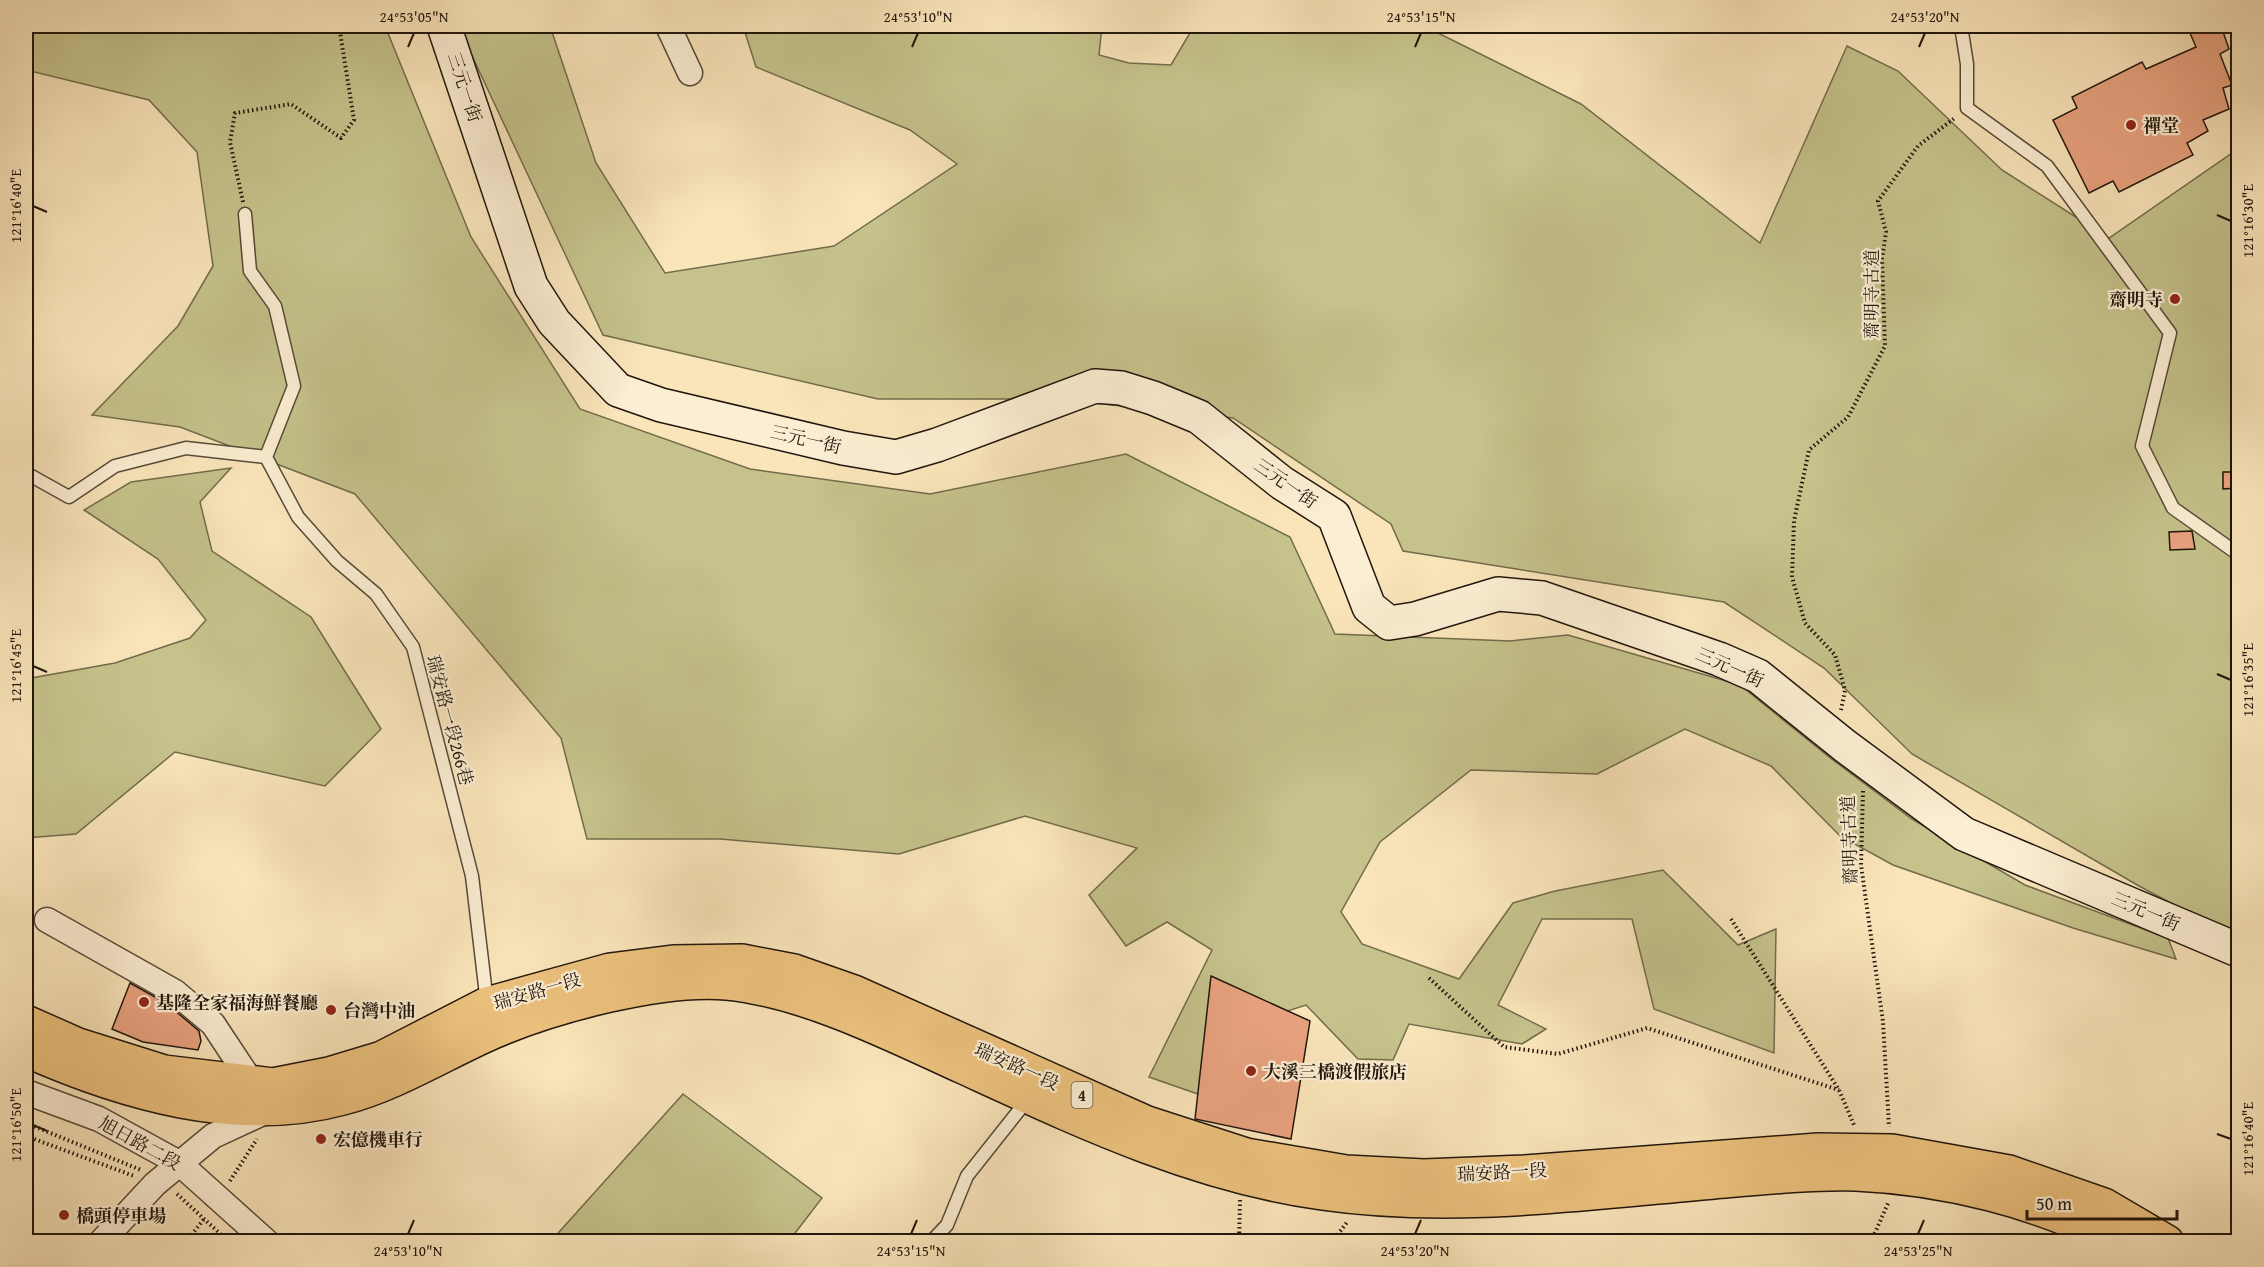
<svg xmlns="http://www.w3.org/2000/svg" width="2264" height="1267" viewBox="0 0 2264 1267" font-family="'Gentium Book Plus','Noto Serif TC',serif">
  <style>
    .green { fill: #c5c28b; stroke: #726c4c; stroke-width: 1.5 }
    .building { fill: #e9a27f; stroke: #20160c; stroke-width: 1.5 }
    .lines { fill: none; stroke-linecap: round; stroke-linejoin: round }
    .lane-casing { stroke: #564a38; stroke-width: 15 }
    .street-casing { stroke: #564a38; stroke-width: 27 }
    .secondary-casing { stroke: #20160c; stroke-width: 36 }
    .primary-casing { stroke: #20160c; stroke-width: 36 }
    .path { stroke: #20160c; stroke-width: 4; stroke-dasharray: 1.5 3; stroke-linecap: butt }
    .lane { stroke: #fceed3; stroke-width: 12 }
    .street { stroke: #fceed3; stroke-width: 24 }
    .secondary { stroke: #fceed3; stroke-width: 33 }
    .primary { stroke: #edc27e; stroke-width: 33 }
    .ticks { fill: none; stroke: #20160c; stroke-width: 2 }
    .poi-dot { fill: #8f2418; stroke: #fceed3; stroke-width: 2 }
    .labels { text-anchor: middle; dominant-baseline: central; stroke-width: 4.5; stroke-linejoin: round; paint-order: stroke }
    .shield { fill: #fceed3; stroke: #625748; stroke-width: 1.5 }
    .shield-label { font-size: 16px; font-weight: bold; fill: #20160c }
    .street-label { font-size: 18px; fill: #20160c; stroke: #fceed3 }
    .poi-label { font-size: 18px; font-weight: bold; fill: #20160c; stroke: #fceed3; text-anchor: start }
    .neatline { fill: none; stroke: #20160c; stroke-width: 2 }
    .ticks-label { font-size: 15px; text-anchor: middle; fill: #20160c }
  </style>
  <rect width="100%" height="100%" fill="#fae5bb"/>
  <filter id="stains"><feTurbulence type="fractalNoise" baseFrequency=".00333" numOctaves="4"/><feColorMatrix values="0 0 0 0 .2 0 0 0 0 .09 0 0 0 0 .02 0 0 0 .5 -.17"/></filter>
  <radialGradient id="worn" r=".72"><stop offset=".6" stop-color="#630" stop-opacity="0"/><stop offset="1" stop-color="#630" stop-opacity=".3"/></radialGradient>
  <g class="green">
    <path d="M26 26H385L471 237 580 409 750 469 930 494 1126 454 1290 537 1335 634 1510 641 1568 635 1740 685 1829 757 1912 819 2025 885 2168 938 2176 959 2073 928 1893 865 1840 836 1771 766 1685 729 1597 774 1471 770 1380 842 1341 912 1362 944 1459 979 1513 903 1555 891 1663 870 1738 945 1776 929 1774 1053 1654 1009 1632 919H1542L1498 1005 1546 1029 1522 1044 1409 1024 1393 1060 1358 1059 1306 1005 1281 1013 1258 1115 1149 1077 1212 950 1167 922 1126 946 1089 895 1137 848 1025 816 899 854 720 839H587L561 738 355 494 180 427 92 415 178 326 213 266 197 152 149 100 26 70Z"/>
    <path d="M458 26H550L596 163 665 273 834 246 957 164 910 130 756 67 743 26H1102L1099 55 1129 63 1171 65 1194 26H1394L1434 31 1581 104 1760 243 1847 46 1898 71 2002 170 2109 238 2238 149V939L2139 886 1912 754 1824 668 1724 602 1403 551 1391 524 1233 418 1057 399H878L603 335Z"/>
    <path d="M231 468 200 502 212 551 311 617 381 729 325 786 175 752 76 834 26 838V679L115 663 190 638 206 620 158 559 84 510 131 482Z"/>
    <path d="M683 1094 822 1198 789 1241H551Z"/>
  </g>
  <g class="building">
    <path d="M2187 26H2221L2229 49 2220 54 2232 85 2223 88 2229 109 2203 120 2208 131 2187 143 2193 155 2119 192 2113 181 2089 193 2053 120 2077 108 2072 97 2142 62 2146 69 2196 47Z"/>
    <path d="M2223 472H2238V488L2223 489Z"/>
    <path d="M2192 531 2195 549 2170 550 2169 532Z"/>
    <path d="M1211 976 1310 1021 1291 1139 1195 1119Z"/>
    <path d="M130 983 166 1003 199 1031 201 1041 198 1050 143 1042 112 1029Z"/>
  </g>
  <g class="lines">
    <g class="lane-casing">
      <g id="lane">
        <path d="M1961 26 1967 64V108L2047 166 2170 333 2142 446 2173 508 2238 554"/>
        <path d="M245 214 250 271 275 306 294 386 266 457 298 517 337 561 376 594 413 647 472 876 487 1003"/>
        <path d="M26 473 69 497 115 466 186 448 266 457"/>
        <path d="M931 1242 947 1225 967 1176 1028 1099"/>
      </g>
    </g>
    <g class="street-casing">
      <g id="street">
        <path d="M668 26 690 73"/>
        <path d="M47 920 175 992 213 1024 250 1080 245 1092"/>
        <path d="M26 1092 99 1119 179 1163 267 1242"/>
        <path d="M101 1242 155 1184 213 1136 267 1111"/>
      </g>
    </g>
    <g class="secondary-casing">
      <path id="secondary" d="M444 26 531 286 554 322 618 390 661 405 843 448 896 457 937 445 1095 386 1121 388 1153 398 1199 417 1282 483 1334 516 1369 607 1389 623 1415 619 1498 594 1542 598 1719 659 1758 676 1845 746 1964 834 2238 950"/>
    </g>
    <g class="primary-casing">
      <g id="primary">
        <path d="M26 1022 78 1045 164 1072 273 1085 329 1074 382 1058 487 1004 610 970 673 962 742 961 794 971 854 992 1147 1123 1246 1155 1346 1172 1424 1176 1524 1172 1818 1150 1892 1151 2009 1172 2104 1205 2167 1242"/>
        <path d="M26 1050C123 1093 237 1127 343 1098 396 1084 443 1054 493 1032 553 1006 662 977 727 983 806 991 891 1034 963 1067 1079 1120 1194 1175 1322 1193 1452 1212 1584 1193 1714 1182 1760 1178 1809 1173 1856 1174 1946 1178 2037 1201 2118 1242"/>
      </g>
    </g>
    <g class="path">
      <path d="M243 202 230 142 235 113 291 104 341 138 354 120 339 26"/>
      <path d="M1841 710 1845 690 1835 655 1805 623 1792 577 1794 521 1809 450 1848 417 1885 346 1882 259 1886 232 1878 201 1918 146 1956 117"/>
      <path d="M1863 791 1861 865 1883 1022 1889 1127"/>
      <path d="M1731 919 1839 1090 1854 1125"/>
      <path d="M1429 978 1504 1047 1558 1054 1647 1028 1839 1090"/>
      <path d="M26 1123 141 1170"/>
      <path d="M26 1136 134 1176"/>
      <path d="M230 1181 257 1139"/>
      <path d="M177 1194 229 1242"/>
      <path d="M186 1242 204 1219"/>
      <path d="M1239 1242 1240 1200"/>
      <path d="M1332 1242 1348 1221"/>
      <path d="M1871 1242 1889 1201"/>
    </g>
    <use href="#lane" class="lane"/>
    <use href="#street" class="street"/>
    <use href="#secondary" class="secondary"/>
    <use href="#primary" class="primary"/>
  </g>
  <path class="ticks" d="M408 47 414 33M912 47 918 33M1415 47 1421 33M1919 47 1925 33M33 206 47 212M2217 215 2231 221M33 666 47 672M2217 674 2231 680M33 1125 47 1131M2217 1134 2231 1139M408 1234 414 1220M911 1234 917 1220M1415 1234 1421 1220M1918 1234 1924 1220"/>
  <g class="poi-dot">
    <circle cx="2131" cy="125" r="6"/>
    <circle cx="2175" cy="299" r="6"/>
    <circle cx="144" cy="1002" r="6"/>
    <circle cx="331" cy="1010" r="6"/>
    <circle cx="1251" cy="1071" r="6"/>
    <circle cx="321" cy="1139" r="6"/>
    <circle cx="64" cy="1215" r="6"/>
  </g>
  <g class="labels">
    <rect class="shield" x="1071.5" y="1082" width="21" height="26" rx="4.5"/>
    <g class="shield-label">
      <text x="1082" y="1095">4</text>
    </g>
    <g class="street-label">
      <text transform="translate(465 87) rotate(72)">三元一街</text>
      <text transform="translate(1871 294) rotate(-90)">齋明寺古道</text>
      <text transform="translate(806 439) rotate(13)">三元一街</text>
      <text transform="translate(1286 483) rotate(35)">三元一街</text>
      <text transform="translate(1730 667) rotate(24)">三元一街</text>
      <text transform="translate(450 720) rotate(75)">瑞安路一段266巷</text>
      <text transform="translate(1849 840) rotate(-92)">齋明寺古道</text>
      <text transform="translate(2146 911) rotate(23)">三元一街</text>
      <text transform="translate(537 991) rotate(-16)">瑞安路一段</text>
      <text transform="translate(1017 1066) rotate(24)">瑞安路一段</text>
      <text transform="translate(140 1143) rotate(29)">旭日路二段</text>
      <text transform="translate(1502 1172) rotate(-3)">瑞安路一段</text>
    </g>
    <g class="poi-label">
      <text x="2143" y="125">禪堂</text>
      <text x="2163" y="299" text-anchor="end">齋明寺</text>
      <text x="156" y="1002">基隆全家福海鮮餐廳</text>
      <text x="343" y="1010">台灣中油</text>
      <text x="1263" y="1071">大溪三橋渡假旅店</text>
      <text x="333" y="1139">宏億機車行</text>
      <text x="76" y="1215">橋頭停車場</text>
    </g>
  </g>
  <rect width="2264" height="1267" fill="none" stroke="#fae5bb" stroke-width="66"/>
  <path d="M2027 1210v9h150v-9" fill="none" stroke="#20160c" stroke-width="3"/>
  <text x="2036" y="1210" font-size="18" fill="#20160c" stroke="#fceed3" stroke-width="4.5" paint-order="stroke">50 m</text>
  <rect x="33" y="33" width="2198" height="1201" class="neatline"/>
  <g class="ticks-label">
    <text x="414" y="22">24°53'05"N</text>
    <text x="918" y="22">24°53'10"N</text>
    <text x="1421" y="22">24°53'15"N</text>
    <text x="1925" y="22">24°53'20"N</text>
    <text transform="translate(16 206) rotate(-90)" y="5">121°16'40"E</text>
    <text transform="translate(2248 221) rotate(-90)" y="5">121°16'30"E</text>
    <text transform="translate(16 666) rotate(-90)" y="5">121°16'45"E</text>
    <text transform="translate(2248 680) rotate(-90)" y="5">121°16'35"E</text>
    <text transform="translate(16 1125) rotate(-90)" y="5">121°16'50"E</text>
    <text transform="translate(2248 1139) rotate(-90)" y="5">121°16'40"E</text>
    <text x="408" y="1256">24°53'10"N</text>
    <text x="911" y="1256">24°53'15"N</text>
    <text x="1415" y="1256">24°53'20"N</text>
    <text x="1918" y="1256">24°53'25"N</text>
  </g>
  <rect width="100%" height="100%" filter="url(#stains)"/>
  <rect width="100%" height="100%" fill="url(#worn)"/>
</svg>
